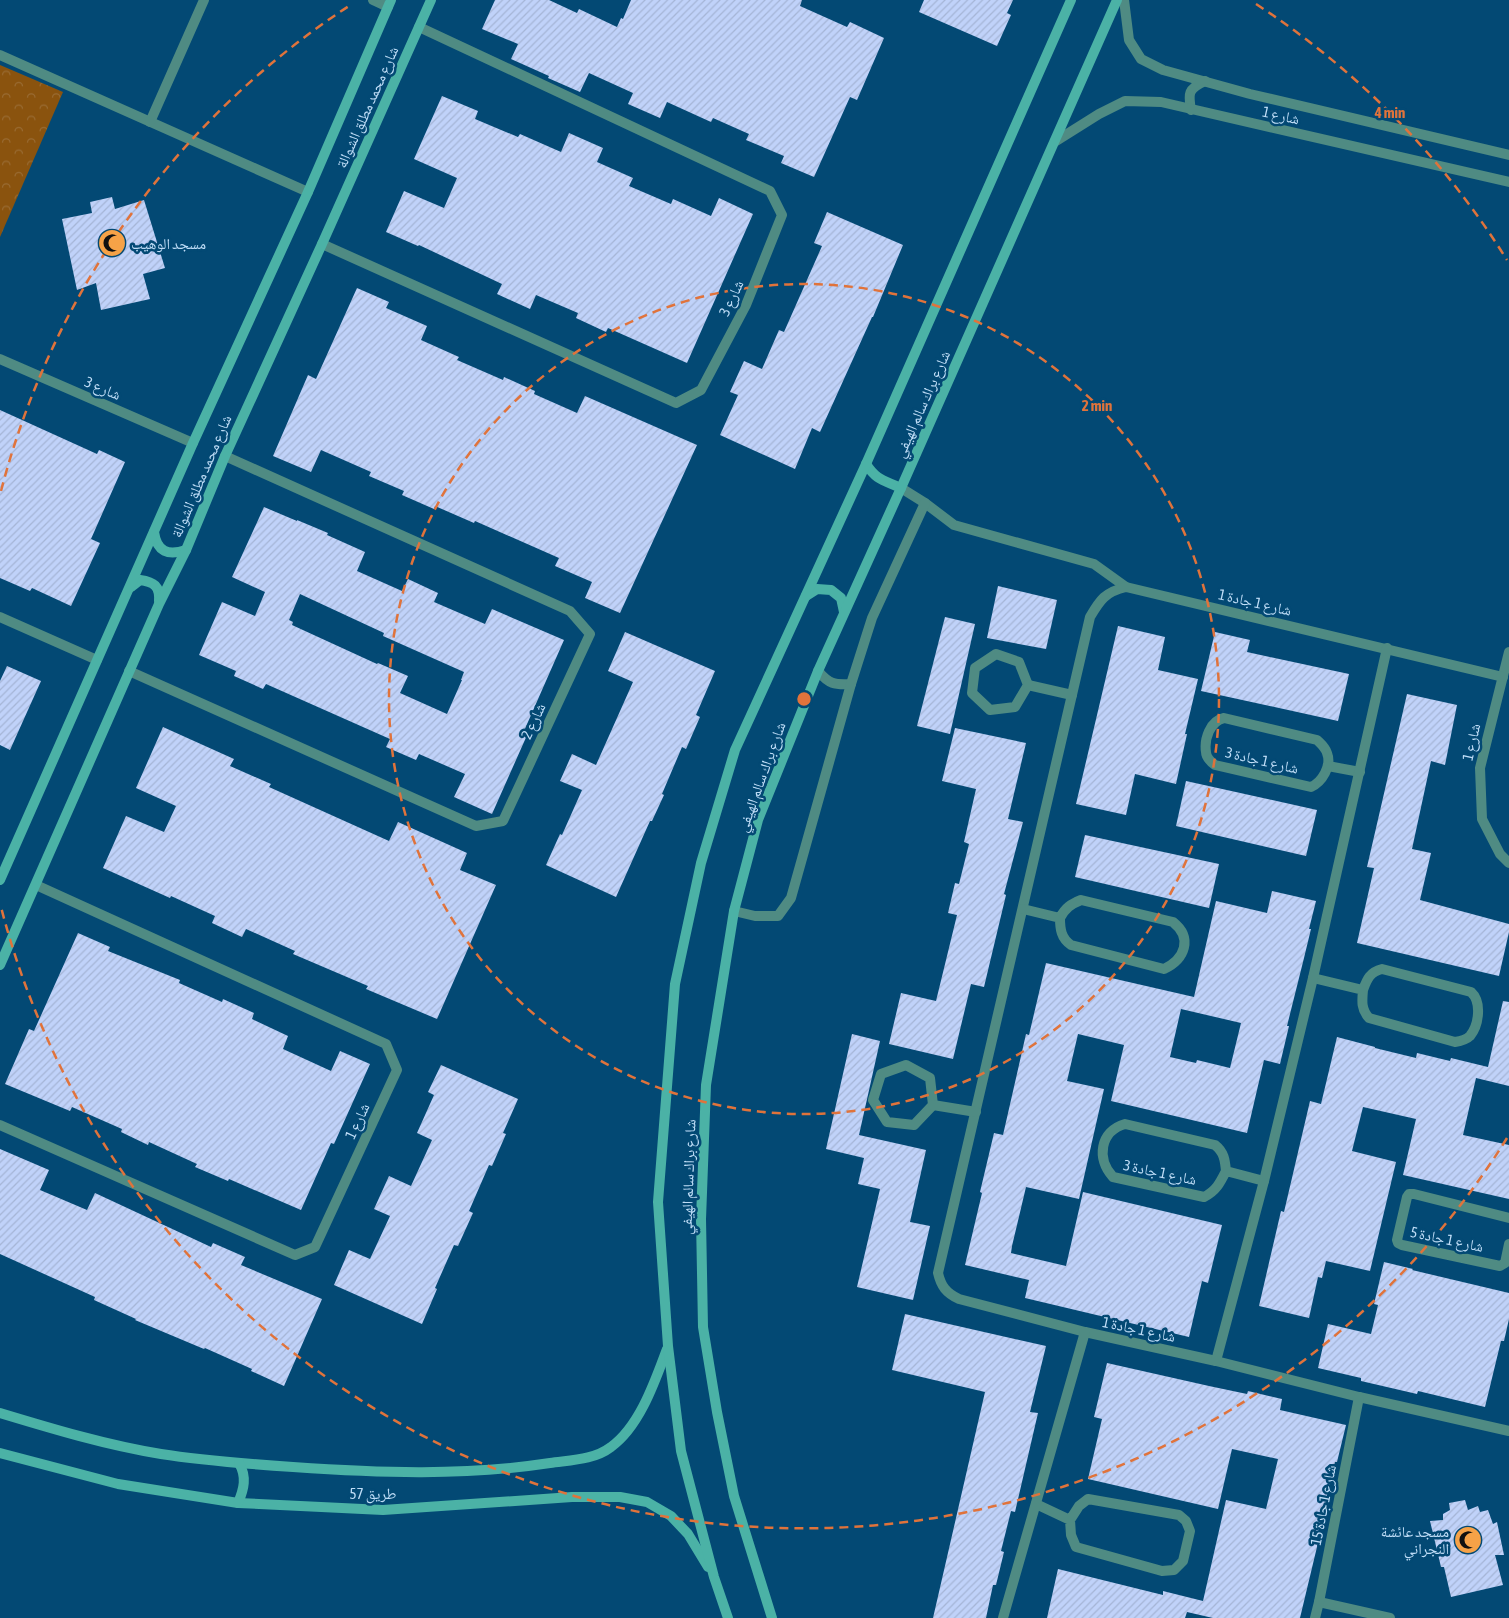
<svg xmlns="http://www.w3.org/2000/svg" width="1509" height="1618" viewBox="0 0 1509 1618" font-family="'Asap Condensed','Noto Naskh Arabic',sans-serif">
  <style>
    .forest { fill: url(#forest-crowns) }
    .building { fill: url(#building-hatch); fill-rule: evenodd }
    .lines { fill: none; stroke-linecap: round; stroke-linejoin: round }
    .lane { stroke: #4f8b83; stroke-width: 10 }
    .street { stroke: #4f8b83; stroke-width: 10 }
    .secondary { stroke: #4bb2a6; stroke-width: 10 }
    .ring { fill: none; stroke: #e0733b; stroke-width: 2.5; stroke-dasharray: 9 6 }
    .labels { text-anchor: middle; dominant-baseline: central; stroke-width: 5; stroke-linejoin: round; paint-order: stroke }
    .street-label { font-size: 15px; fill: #bfddf7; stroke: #034974 }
    .poi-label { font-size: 15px; fill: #bfddf7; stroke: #034974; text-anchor: start }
    .centre { fill: #e0733b; stroke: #034974; stroke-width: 2.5 }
    .ring-label { font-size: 15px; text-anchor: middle; font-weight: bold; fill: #e0733b; stroke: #034974; stroke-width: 5; stroke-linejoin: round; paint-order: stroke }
  </style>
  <defs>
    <pattern id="forest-crowns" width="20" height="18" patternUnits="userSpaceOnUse" patternTransform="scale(1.25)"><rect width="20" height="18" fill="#8a530e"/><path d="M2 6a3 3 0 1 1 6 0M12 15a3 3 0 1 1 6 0" fill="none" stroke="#996b32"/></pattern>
    <pattern id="building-hatch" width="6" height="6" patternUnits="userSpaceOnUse" patternTransform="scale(1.25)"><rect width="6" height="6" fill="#c0d2f9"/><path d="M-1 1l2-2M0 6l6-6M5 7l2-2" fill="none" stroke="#a5b5d6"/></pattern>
  </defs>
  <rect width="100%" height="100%" fill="#034974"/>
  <path class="forest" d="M0 65 63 92 0 237Z"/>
  <g class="building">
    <path d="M495 0H549L577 13 579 9 617 27 621 18 623 19 631 0H802L800 6 847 27 850 22 884 38 857 100 850 97 814 177 781 163 784 156 746 140 749 134 713 118 711 122 667 102 660 118 628 104 633 93 589 73 580 92 548 78 549 76 511 59 518 44 482 29Z"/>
    <path d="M924 0H1013L1007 13 1011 15 997 46 919 12Z"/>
    <path d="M442 96 478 111 475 119 518 137 520 134 561 152 569 133 603 148 597 162 633 178 629 186 671 204 673 199 711 216 719 198 753 214 687 363 608 328 606 332 576 318 578 313 536 295 530 309 497 294 502 284 419 245 418 246 386 232 404 191 444 208 457 178 414 159Z"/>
    <path d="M112 197 115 209 144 200 165 268 143 274 150 299 101 310 96 283 77 290 62 219 92 213 90 202Z"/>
    <path d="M827 212 903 245 873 317H872L820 432 812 428 795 469 720 435 738 395 730 392 744 361 762 369 779 330 784 332 822 246 814 243Z"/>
    <path d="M357 288 389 302 386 308 427 326 421 340 459 357 457 360 503 380 504 377 535 391 534 394 577 413 585 396 697 445 620 613 585 598 592 582 555 566 559 558 475 521 474 523 435 506 434 509 402 495 404 491 369 476 371 472 321 450 311 472 273 456 308 375 316 379Z"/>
    <path d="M0 410 97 454 99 450 125 462 91 539 100 543 71 606 32 588 30 591 0 578Z"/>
    <path d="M264 507 297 521V520L328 533 327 535 365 552 357 571 402 591 408 579 438 593 434 602 485 624 492 609 564 640 524 731 528 733 492 814 454 797 465 774 419 754 416 760 386 747 390 739 266 684 263 689 234 676 236 671 199 655 222 602 255 616 265 592 232 577ZM300 594 384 633 383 636 464 672 461 680H462L447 714 400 693 408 676 378 663 377 664 292 625 293 622 289 620Z"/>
    <path d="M998 586 1057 600 1046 649 987 638Z"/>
    <path d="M945 617 975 624 950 734 917 726Z"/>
    <path d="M1118 626 1165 637 1158 670 1198 679 1185 734H1187L1176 784 1135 774 1126 815 1076 804Z"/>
    <path d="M625 632 715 671 696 715 700 717 686 749 682 747 662 794 664 795 652 821H650L616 897 546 865 560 834 562 835 582 790 560 781 572 754 596 765 633 682 608 671Z"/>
    <path d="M1215 632 1250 640 1247 652 1349 674 1338 721 1201 691Z"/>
    <path d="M7 666 41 681 10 750 0 745V681Z"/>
    <path d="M1407 694 1457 705 1445 765 1431 761 1412 849 1431 853 1420 900 1509 924V932L1499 976 1357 943 1374 868 1367 867Z"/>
    <path d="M163 727 234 759 230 766 271 784 269 787 389 841 398 822 467 853 460 870 496 885 437 1019 366 989 368 986 293 954 295 951 246 929 242 937 212 923 215 916 171 896 170 898 103 868 126 816 164 832 176 806 136 788Z"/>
    <path d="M955 728 1026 743 1008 819 1023 822 1004 894 1006 895 984 987 971 984 953 1059 889 1044 901 993 936 1001 957 915 948 913 955 883 959 884 969 844 964 842 976 789 942 781Z"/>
    <path d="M1186 781 1317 810 1306 856 1176 826Z"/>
    <path d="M1085 835 1219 864 1209 908 1075 877Z"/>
    <path d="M1272 891 1316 901 1309 929H1311L1304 958 1287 1026H1289L1280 1064 1264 1060 1247 1133 1111 1101 1124 1045 1078 1034 1067 1081 1104 1089 1079 1199 1026 1187 1012 1246 1011 1253 1066 1266 1083 1192 1222 1225 1208 1283 1202 1281 1189 1337 1025 1298 1029 1280 965 1265 982 1193 980 1192 994 1133 1003 1135 1026 1034 1029 1035 1046 963 1194 997 1216 901 1267 913ZM1181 1009 1241 1023 1230 1068 1197 1060 1196 1063 1170 1057Z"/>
    <path d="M78 933 110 947 108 951 180 980 179 983 222 1002 223 999 254 1013 252 1019 288 1036 283 1049 331 1071 340 1051 370 1064 334 1144 331 1143 301 1210 229 1179 228 1181 195 1167 197 1164 149 1142 148 1145 121 1132 122 1129 72 1107 70 1111 5 1084 29 1029 34 1031Z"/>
    <path d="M1503 1001 1509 1002V1086L1476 1078 1463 1135 1509 1145V1199L1403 1175 1416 1119 1363 1107 1352 1151 1396 1162 1370 1271 1326 1261 1322 1278 1318 1277 1309 1318 1259 1306 1281 1211 1284 1212 1310 1101 1321 1104 1337 1037 1375 1047V1048L1416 1058 1417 1053 1450 1061 1451 1058 1488 1067Z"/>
    <path d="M852 1034 880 1041 859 1135 926 1150 910 1222 930 1226 913 1300 857 1287 880 1189 858 1184 864 1158 826 1149Z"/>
    <path d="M441 1065 518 1099 503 1133 506 1134 492 1166 489 1165 469 1211 473 1213 458 1246 454 1245 435 1288 437 1289 422 1324 334 1285 349 1250 370 1259 390 1216 374 1209 389 1176 411 1186 432 1140 417 1133 434 1095 428 1092Z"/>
    <path d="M0 1149 49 1170 40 1190 87 1210 95 1193 211 1247 213 1243 245 1257 241 1265 322 1299 284 1386 251 1371 252 1369 205 1348 204 1349 135 1320 136 1319 94 1300 95 1297 0 1254Z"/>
    <path d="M1384 1262 1413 1269 1412 1270 1509 1293V1319L1504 1341H1501L1485 1407 1418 1391 1417 1394 1361 1381V1378L1318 1368 1328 1324 1371 1334 1378 1305 1374 1304Z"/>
    <path d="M905 1314 1046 1346 1030 1412 1038 1413 1015 1512 1011 1511 1001 1551 1004 1552 996 1585H993L986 1618H933L985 1392 892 1370Z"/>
    <path d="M1107 1363 1209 1386 1247 1394 1248 1391 1282 1399 1280 1410 1346 1425 1337 1462H1335L1326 1500 1328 1501 1300 1618H1213L1187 1612 1185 1618H1047L1058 1569 1163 1595V1591L1203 1601 1226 1500 1266 1509 1278 1459 1232 1449 1218 1509 1088 1479 1102 1419 1094 1417Z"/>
    <path d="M1465 1500 1468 1510 1478 1506 1480 1512 1488 1510 1493 1524 1497 1522 1504 1555H1495L1503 1585 1451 1597 1444 1567H1441L1430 1521 1443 1520V1514L1450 1510 1449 1503Z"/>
  </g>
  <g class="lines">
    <g class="lane">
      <path d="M373 0 388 7"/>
      <path d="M0 55 308 192"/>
      <path d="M150 122 204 0"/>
    </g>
    <g class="street">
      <path d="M1124 0 1129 40 1141 59 1163 70 1250 94 1509 155"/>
      <path d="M1191 110C1188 93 1188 89 1205 81"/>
      <path d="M1056 141 1099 114 1125 101 1161 102 1509 182"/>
      <path d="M322 244 676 403 701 390 746 305 782 215 770 191 419 27"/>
      <path d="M0 359 193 443"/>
      <path d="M901 488 925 503 954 525 1094 564 1126 587"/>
      <path d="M0 617 97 660"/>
      <path d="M1509 652 1480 768 1482 819 1500 854 1509 863"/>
      <path d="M996 654 1019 662 1028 685 1015 707 990 710 972 693 975 668Z"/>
      <path d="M129 671 476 826 503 821 590 634 570 611 225 456"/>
      <path d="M818 671C829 684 834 685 851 684"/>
      <path d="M1503 677 1126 587C1105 592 1100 600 1090 617L938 1273C941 1286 946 1293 959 1299L1085 1332 1216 1361 1359 1397 1509 1431"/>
      <path d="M1028 685 1072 695"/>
      <path d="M1224 718 1317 740C1321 744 1325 747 1327 753 1332 766 1322 782 1311 787L1215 765C1211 762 1206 758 1206 752 1204 739 1210 721 1224 718Z"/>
      <path d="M1328 766 1360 772"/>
      <path d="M1023 909 1060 918C1060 929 1061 938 1071 945L1164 969C1185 959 1193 938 1173 922L1081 900C1071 904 1065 908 1060 918"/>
      <path d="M734 911 755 916H778L791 898 851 684 872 618 925 503"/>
      <path d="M1313 978 1363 990C1362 1001 1361 1009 1369 1018L1455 1042C1461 1041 1466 1040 1470 1036 1479 1025 1482 1002 1471 992L1382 969C1370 972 1367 979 1363 990"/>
      <path d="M906 1065 930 1078 933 1105 914 1125 887 1122 873 1100 881 1074Z"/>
      <path d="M933 1105 976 1112"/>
      <path d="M0 1125 295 1255 315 1247 397 1070 386 1044 36 885"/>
      <path d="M1226 1171C1225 1160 1224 1152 1215 1145L1125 1124C1100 1131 1096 1159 1113 1177L1204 1197C1216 1191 1220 1183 1226 1171L1264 1181"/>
      <path d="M1509 1218 1414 1194H1409L1407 1197 1397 1240 1398 1243 1402 1245 1500 1266 1505 1263 1509 1244"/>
      <path d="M1216 1361 1264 1181 1313 978 1387 648"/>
      <path d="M1036 1504 1070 1520 1071 1535 1076 1547 1162 1571 1174 1570 1183 1561 1190 1531 1186 1521 1179 1515 1088 1499 1079 1506 1070 1520"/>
      <path d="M1319 1602 1390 1618"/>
      <path d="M1003 1618 1085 1332"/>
      <path d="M1315 1618 1319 1602 1359 1397"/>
    </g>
    <g class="secondary">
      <path d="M866 464C877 481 884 480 901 488"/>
      <path d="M154 532C157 552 168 556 186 550"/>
      <path d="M131 587 140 580C154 582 160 586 159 601"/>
      <path d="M806 596 817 589 831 590 841 598 844 612"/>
      <path d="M0 880 193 443 308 192 391 0"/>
      <path d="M0 965 159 604 186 550 225 456 322 244 431 0"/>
      <path d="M0 1413C53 1429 106 1445 161 1454 205 1461 249 1464 293 1467 379 1473 465 1476 550 1463 571 1460 594 1460 611 1447 640 1426 655 1381 667 1349"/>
      <path d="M0 1453 118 1484 238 1503 383 1510 572 1497H620L647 1502 671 1516 688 1534 708 1567"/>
      <path d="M238 1503C244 1489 247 1477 239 1463"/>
      <path d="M728 1618 714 1577 681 1451 668 1346 658 1202 675 984 701 863 735 750 866 464 1071 0"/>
      <path d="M772 1618 734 1496 717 1412 703 1327 701 1219 706 1085 734 911 758 820 818 671 901 488 1117 0"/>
    </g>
  </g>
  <g class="ring">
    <circle cx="804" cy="699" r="415"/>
    <path d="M1507 1138A829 829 0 0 1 1 907M1 491A829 829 0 0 1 352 4M1256 4A829 829 0 0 1 1507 260"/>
  </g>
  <defs>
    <g id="mosque-disc" transform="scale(1.4375)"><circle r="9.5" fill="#f6a247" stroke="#034974"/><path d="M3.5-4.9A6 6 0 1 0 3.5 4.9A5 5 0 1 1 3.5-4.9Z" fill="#111"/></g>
  </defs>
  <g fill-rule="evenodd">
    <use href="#mosque-disc" x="112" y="243"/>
    <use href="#mosque-disc" x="1468" y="1540"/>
  </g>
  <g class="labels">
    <g class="street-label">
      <text transform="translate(367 107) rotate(-66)">شارع محمد مطلق الشوالة</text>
      <text transform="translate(1281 115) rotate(13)">شارع 1</text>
      <text transform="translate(731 298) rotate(-65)">شارع 3</text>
      <text transform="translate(103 388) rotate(23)">شارع 3</text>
      <text transform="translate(922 404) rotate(-66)">شارع براك سالم الهيفي</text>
      <text transform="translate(201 476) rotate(-67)">شارع محمد مطلق الشوالة</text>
      <text transform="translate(1255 602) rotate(13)">شارع 1 جادة 1</text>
      <text transform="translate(533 721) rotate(-65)">شارع 2</text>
      <text transform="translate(1471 742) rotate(-77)">شارع 1</text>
      <text transform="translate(1262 760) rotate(13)">شارع 1 جادة 3</text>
      <text transform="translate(761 777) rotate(-70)">شارع براك سالم الهيفي</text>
      <text transform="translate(357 1121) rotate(-65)">شارع 1</text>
      <text transform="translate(1160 1172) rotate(12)">شارع 1 جادة 3</text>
      <text transform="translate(688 1177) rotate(-88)">شارع براك سالم الهيفي</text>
      <text transform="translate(1447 1239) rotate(12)">شارع 1 جادة 5</text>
      <text transform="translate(1139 1329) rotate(12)">شارع 1 جادة 1</text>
      <text x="373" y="1493">طريق 57</text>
      <text transform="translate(1323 1505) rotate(-79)">شارع 1 جادة 15</text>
    </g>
    <g class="poi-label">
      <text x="131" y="243">مسجد الوهيب</text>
      <text x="1449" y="1531" text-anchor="end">مسجد عائشة<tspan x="1449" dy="17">النجراني</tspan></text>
    </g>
  </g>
  <circle cx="804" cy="699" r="8" class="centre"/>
  <g class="ring-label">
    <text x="1390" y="118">4 min</text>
    <text x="1097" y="411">2 min</text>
  </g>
</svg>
